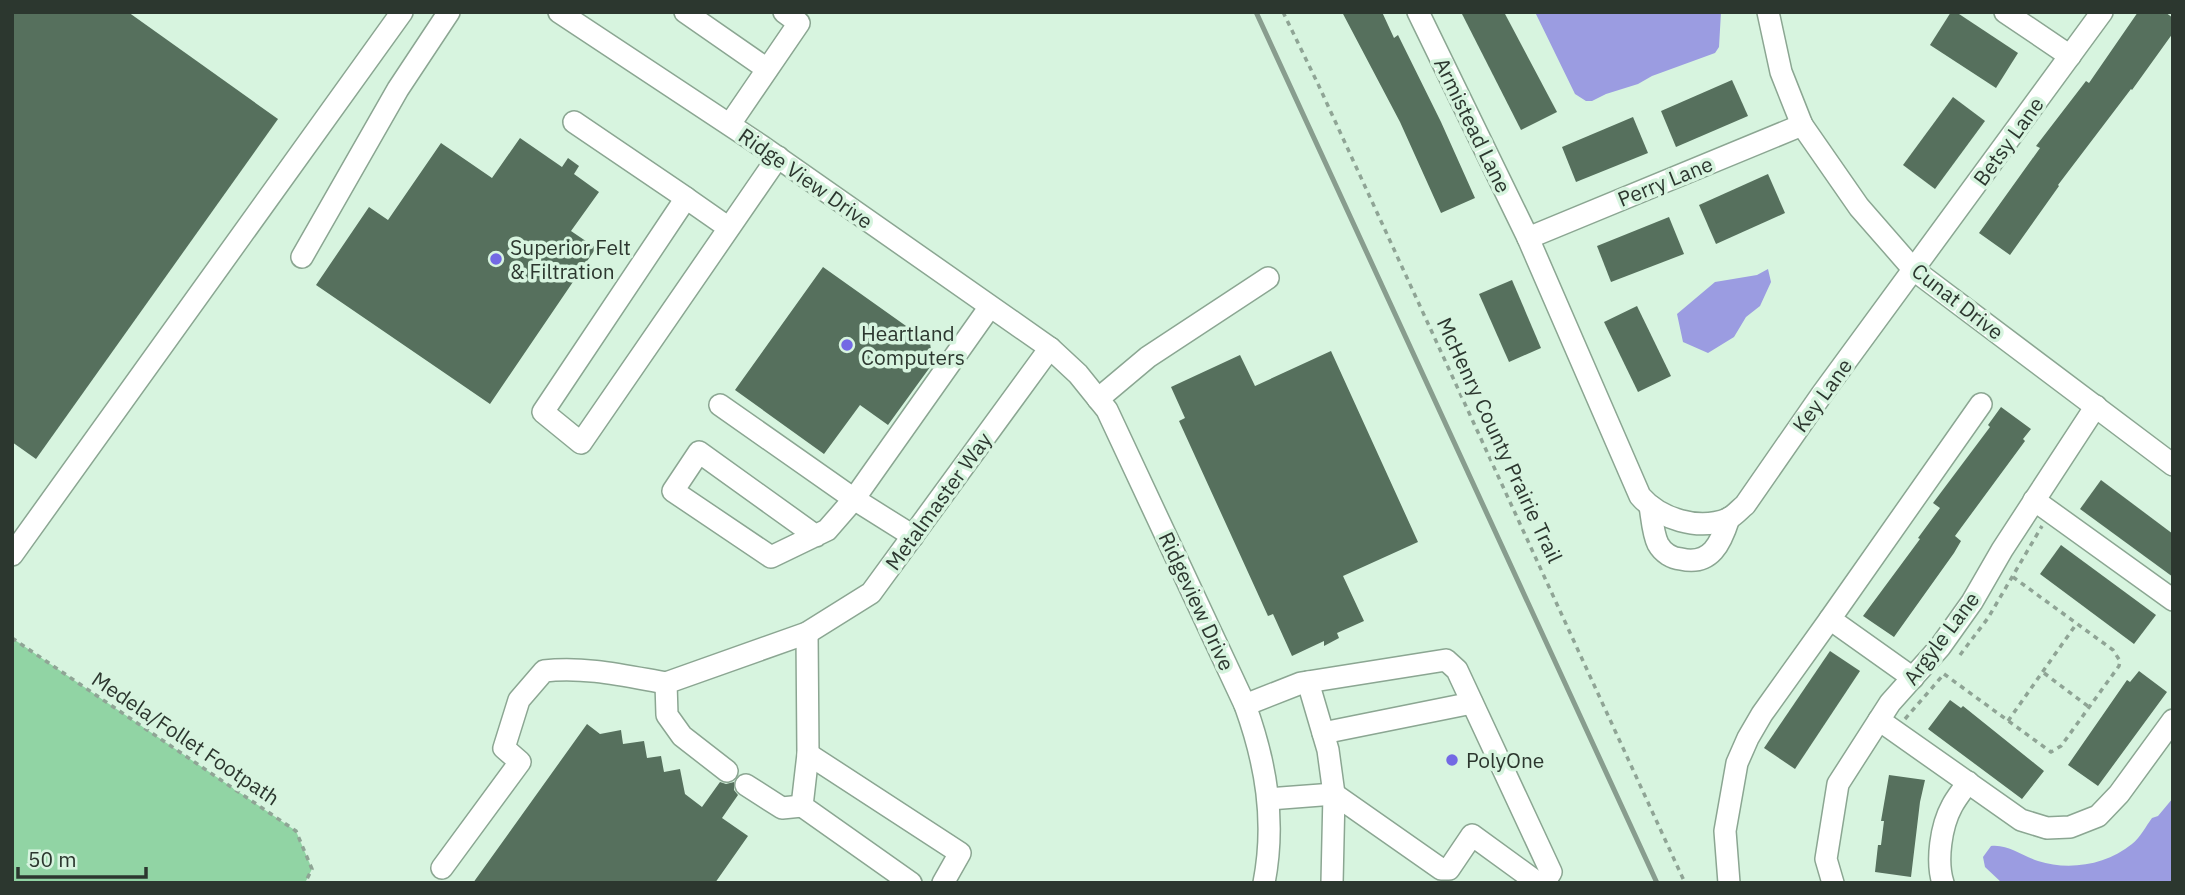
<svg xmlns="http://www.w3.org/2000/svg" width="2185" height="895" viewBox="0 0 2185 895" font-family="'IBM Plex Sans',sans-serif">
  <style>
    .green { fill: #91d4a4 }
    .water { fill: #9b9ce1 }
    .building { fill: #56705d }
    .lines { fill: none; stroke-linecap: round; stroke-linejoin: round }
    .minor-casing { stroke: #8ba692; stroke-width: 24 }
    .path { stroke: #8fa495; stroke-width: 3.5; stroke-dasharray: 5 5; stroke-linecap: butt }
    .minor { stroke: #fff; stroke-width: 21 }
    .rail { stroke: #889d8e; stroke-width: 5 }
    .poi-dot { fill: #7369e4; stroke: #d7f4df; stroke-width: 2.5 }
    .labels { text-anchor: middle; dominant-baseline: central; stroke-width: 7; stroke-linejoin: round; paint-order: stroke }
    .street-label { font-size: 21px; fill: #2c372f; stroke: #d7f4df }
    .poi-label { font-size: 21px; fill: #2c372f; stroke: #d7f4df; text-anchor: start }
  </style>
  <rect width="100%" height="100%" fill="#d7f4df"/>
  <path class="green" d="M12 638 296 831 312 869 305 883H12Z"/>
  <g class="water">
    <path d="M1535 12H1721L1719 47 1715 53 1652 76 1638 84 1606 94 1592 101H1586L1575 94Z"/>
    <path d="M1768 269 1771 282 1760 306 1746 317 1734 337 1708 353 1683 342 1677 314 1715 282 1757 275Z"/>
    <path d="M2173 798V883H2002L1985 867 1983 857 1991 846C2008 844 2022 856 2038 861 2069 871 2106 865 2132 844 2140 838 2146 826 2152 818L2158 816Z"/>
  </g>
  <g class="building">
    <path d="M12 12H128L278 119 36 459 12 442Z"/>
    <path d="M1342 12H1382L1394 38 1398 35 1441 122 1475 198 1441 213 1400 122Z"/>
    <path d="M1461 12H1504L1557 112 1521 130Z"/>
    <path d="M1951 12H1956L2018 53 1996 88 1930 45Z"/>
    <path d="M2138 12H2165L2173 18V33L2132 90 2131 89 2058 185 2059 186 2010 255 1979 233 2040 148 2036 146 2086 81 2089 83Z"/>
    <path d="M1732 80 1748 116 1676 147 1661 111Z"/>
    <path d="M1953 97 1985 121 1935 189 1903 165Z"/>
    <path d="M1633 117 1648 153 1576 182 1562 147Z"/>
    <path d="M520 138 562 167 568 158 579 166 574 174 599 192 571 231 596 248 490 404 316 285 369 207 388 220 441 143 492 178Z"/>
    <path d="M1768 174 1785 213 1716 244 1699 205Z"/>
    <path d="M1669 217 1684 254 1611 282 1597 246Z"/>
    <path d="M823 267 930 343 933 363 888 425 860 405 824 454 735 390Z"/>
    <path d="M1512 280 1541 348 1509 362 1479 294Z"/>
    <path d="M1637 306 1671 376 1638 392 1604 322Z"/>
    <path d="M1331 351 1418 542 1343 576 1364 621 1337 633 1339 638 1324 646V641L1292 656 1273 614 1268 616 1179 421 1185 418 1171 387 1240 355 1255 386Z"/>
    <path d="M2001 407 2031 429 2023 439 2025 441 1955 536 1961 541 1954 553 1894 637 1863 616 1920 539 1918 538 1940 508 1933 503 1990 427 1988 425Z"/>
    <path d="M2101 480 2173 534V577L2080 509Z"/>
    <path d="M2061 545 2156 615 2134 644 2040 574Z"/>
    <path d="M1830 651 1860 671 1795 769 1764 748Z"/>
    <path d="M2139 671 2167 692 2098 786 2068 765 2127 680 2130 682Z"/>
    <path d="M1950 700 1961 708 1963 706 2044 771 2022 799 1928 729Z"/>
    <path d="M587 724 600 734 621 730 623 744 644 741 647 758 661 756 664 772 680 769 685 794 702 807 720 782 726 784 734 782V790L738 795 722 818 748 836 715 883H473Z"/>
    <path d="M1889 775 1925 780 1920 802 1911 877 1875 872 1878 845H1881L1884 821H1881Z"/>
  </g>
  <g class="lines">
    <g class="minor-casing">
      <g id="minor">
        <path d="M559 12 763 147 1050 348 1078 374 1107 410 1245 705C1266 763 1276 821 1264 883"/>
        <path d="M685 12 767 69"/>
        <path d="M1418 12 1528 238 1640 496C1660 519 1698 531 1728 519 1734 516 1740 509 1745 505L1822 394 2102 12"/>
        <path d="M1768 12 1781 72 1802 125 1859 207 1914 270 2173 465"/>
        <path d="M2005 12 2070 56"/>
        <path d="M574 122 686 198"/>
        <path d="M730 124 799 23 784 12"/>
        <path d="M729 228 686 198 543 412 581 443 778 157"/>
        <path d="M1528 238 1802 125"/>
        <path d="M302 257 398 89 449 12"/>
        <path d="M1098 399 1148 357 1268 278"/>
        <path d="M720 405 854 499 827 530 771 557 673 491 699 452 816 536"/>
        <path d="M2034 500 2173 600"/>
        <path d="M1650 506C1652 518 1653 534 1658 544 1663 553 1672 558 1681 559 1711 566 1721 543 1729 518"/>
        <path d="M913 536 854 499 989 308"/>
        <path d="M12 555 402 12"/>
        <path d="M807 633 808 754 802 806 911 883"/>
        <path d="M1913 678 1830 619 1981 404"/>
        <path d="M1308 682 1328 750 1334 794 1332 883"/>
        <path d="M1245 705 1301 683 1446 660 1457 670 1551 872 1544 883"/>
        <path d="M1879 720 2021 820 2047 828 2070 827 2098 816 2119 794 2173 720"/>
        <path d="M1323 733 1472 703"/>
        <path d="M808 754 960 853 943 883"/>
        <path d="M727 771 682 736 667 715 666 683 807 633 871 593 1050 348"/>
        <path d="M746 785 782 808 802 806"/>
        <path d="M1268 799 1334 794 1441 869H1449L1472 835 1538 883"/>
        <path d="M442 868 520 762 504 748 519 700 544 671C584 666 626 676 666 683"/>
        <path d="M1729 883 1725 831 1737 763 1748 738 1762 714 1830 619"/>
        <path d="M1833 883 1826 859 1838 784 1890 703 1940 647 1972 602 2002 550 2096 406"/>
        <path d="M1943 883C1936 861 1941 826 1952 806 1956 798 1963 790 1968 782"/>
      </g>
    </g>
    <g class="path">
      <path d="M1283 12 1318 84 1685 883"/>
      <path d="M12 638 296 831 312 869 305 883"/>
      <path d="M1960 655 1988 618 2042 526"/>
      <path d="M2044 673 2089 707"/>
      <path d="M1944 674 2051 752 2061 746 2119 666 2120 661 2113 650 2013 577"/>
      <path d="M1905 719 1944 674"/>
      <path d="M2008 721 2077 623"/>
    </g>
    <use href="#minor" class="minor"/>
    <path class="rail" d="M1256 12 1657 883"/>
  </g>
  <g class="poi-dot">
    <circle cx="496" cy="259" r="7"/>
    <circle cx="847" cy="345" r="7"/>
    <circle cx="1452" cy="760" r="7"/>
  </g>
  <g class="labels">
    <g class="street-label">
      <text transform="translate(1473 125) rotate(64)">Armistead Lane</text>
      <text transform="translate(2008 141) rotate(-54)">Betsy Lane</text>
      <text transform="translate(806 178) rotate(35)">Ridge View Drive</text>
      <text transform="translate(1665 181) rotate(-22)">Perry Lane</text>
      <text transform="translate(1958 301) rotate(38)">Cunat Drive</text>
      <text transform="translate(1822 395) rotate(-54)">Key Lane</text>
      <text transform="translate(1500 440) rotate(65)">McHenry County Prairie Trail</text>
      <text transform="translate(938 501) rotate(-54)">Metalmaster Way</text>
      <text transform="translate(1197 601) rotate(65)">Ridgeview Drive</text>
      <text transform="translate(1941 638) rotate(-53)">Argyle Lane</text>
      <text transform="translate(186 738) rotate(34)">Medela/Follet Footpath</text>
    </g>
    <g class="poi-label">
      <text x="510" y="247">Superior Felt<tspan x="510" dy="24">&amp; Filtration</tspan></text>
      <text x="861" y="333">Heartland<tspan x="861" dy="24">Computers</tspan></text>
      <text x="1466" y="760">PolyOne</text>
    </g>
  </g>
  <rect width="2185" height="895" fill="none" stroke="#2c372f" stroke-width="28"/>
  <path d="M18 867v10h128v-10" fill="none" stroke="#2c372f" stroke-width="3.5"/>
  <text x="28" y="867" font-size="21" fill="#2c372f" stroke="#d7f4df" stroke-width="5" paint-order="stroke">50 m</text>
</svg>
